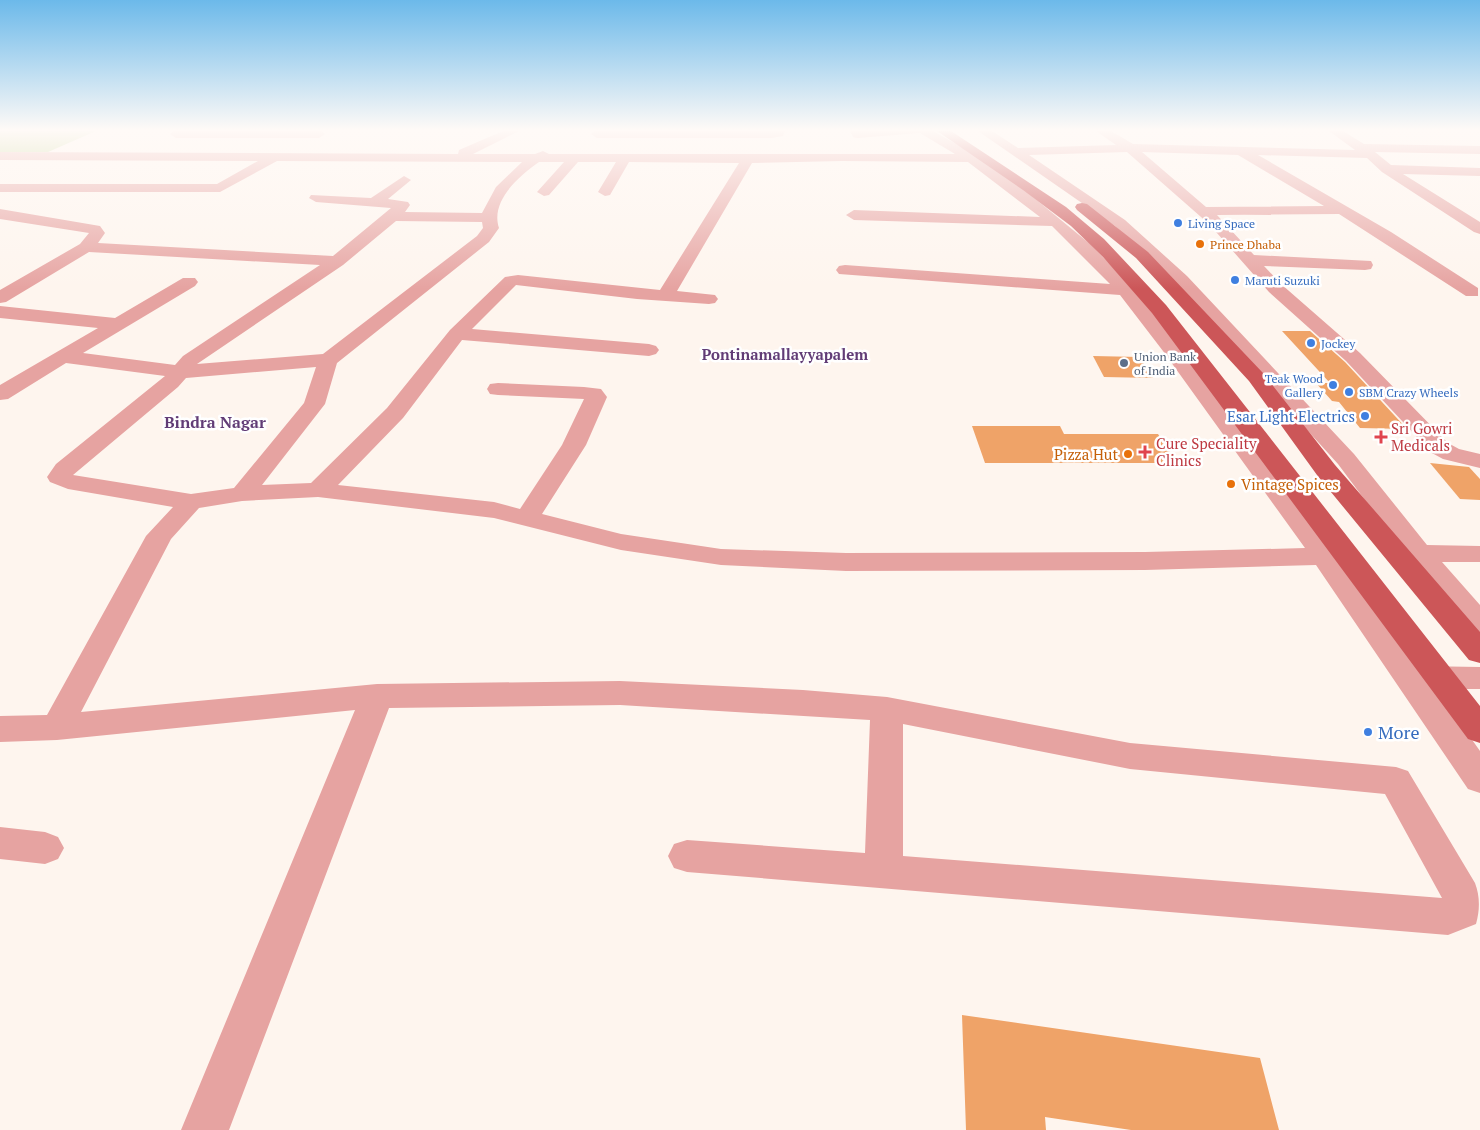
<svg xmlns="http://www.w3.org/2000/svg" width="1480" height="1130" viewBox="0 0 1480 1130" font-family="'PT Serif',serif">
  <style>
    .green { fill: #b5cf7f }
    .building { fill: #efa368 }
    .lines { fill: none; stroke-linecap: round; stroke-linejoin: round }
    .minor { fill: #e6a3a1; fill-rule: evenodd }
    .major { fill: #cc5658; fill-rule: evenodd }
    .shop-dot { fill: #3f7fe0; stroke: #fff; stroke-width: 2 }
    .food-dot { fill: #e8710a; stroke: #fff; stroke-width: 2 }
    .service-dot { fill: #5c6f8a; stroke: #fff; stroke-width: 2 }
    .health-dot { fill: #e0444e; stroke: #fff; stroke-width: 2 }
    .labels { text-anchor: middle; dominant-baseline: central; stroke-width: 5; stroke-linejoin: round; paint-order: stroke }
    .far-shop-label { font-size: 12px; fill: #366cbe; stroke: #fff; text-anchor: start }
    .far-food-label { font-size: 12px; fill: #c56008; stroke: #fff; text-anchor: start }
    .far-service-label { font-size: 12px; fill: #4e5e75; stroke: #fff; text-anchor: start }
    .far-quarter-label { font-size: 15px; font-weight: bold; fill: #613c76; stroke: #fff }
    .shop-label { font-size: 15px; fill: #366cbe; stroke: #fff; text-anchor: end }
    .health-label { font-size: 15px; fill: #be3a42; stroke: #fff; text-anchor: start }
    .food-label { font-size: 15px; fill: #c56008; stroke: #fff; text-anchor: end }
    .neighbourhood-label { font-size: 16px; font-weight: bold; fill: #613c76; stroke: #fff }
    .near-shop-label { font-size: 18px; fill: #366cbe; stroke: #fff; text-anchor: start }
  </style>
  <rect width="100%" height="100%" fill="#fef5ee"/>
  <path class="green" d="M0 131H96L48 152H0Z"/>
  <g class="building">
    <path d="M1282 331H1310L1345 362 1407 429 1360 428 1339 402 1332 401 1316 383H1330Z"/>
    <path d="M1093 356 1140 357 1153 378 1104 377Z"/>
    <path d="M972 426H1060L1064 434H1158L1177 463H985Z"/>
    <path d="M1430 463 1469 467 1480 479V500L1460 499Z"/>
    <path d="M962 1015 1260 1058 1279 1130H1131L1045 1117 1046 1130H966Z"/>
  </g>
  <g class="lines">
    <g class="minor">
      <path d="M173 131H322L325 134 319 138H176L170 134Z"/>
      <path d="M503 131H519L473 154H535L543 151 549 154H955L920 133 857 138 853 137 850 131H933L976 155 1010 178 1090 244 1133 288 1163 324 1419 666 1480 667V689H1436L1480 751V793L1468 789 1316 565 1145 570 846 571 721 565 621 550 494 518 318 497 242 501 199 508 171 539 81 712 377 684 620 681 803 690 887 697 1130 743 1396 767 1408 771 1475 883C1480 896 1480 910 1476 924L1448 935 687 872 674 868 668 856 674 844 687 840 865 853 870 720 620 705 389 708 229 1130H181L355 710 57 740 0 742V716L47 715 146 536 173 507 68 489 50 482 47 477 56 464 165 376 66 363 8 399 0 400V385L98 328 0 318V306L115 318 183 278H195L198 282 195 286 83 353 175 365 183 356 320 265 89 252 6 302 0 303V290L80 244 89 233 0 219V209L100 226 105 233 98 243 333 256 391 208 316 202 309 198 311 195 371 198 404 176 411 180 388 199 408 202 410 205 405 212 482 213 496 187 522 162 277 161 220 192H0V184H217L258 161 0 160V152L458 154 459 150ZM842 161 968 162 1040 217 854 210 846 215 854 220 1052 226 1110 284 845 265 839 266 836 270 839 274 1120 295 1163 351 1305 548 1145 552 846 553 721 549 621 534 542 514 586 445 607 397 601 389 584 387 498 383 490 384 487 389 490 394 498 395 584 399 562 445 520 509 494 502 338 485 403 418 462 340 649 356 656 354 659 350 656 346 649 344 472 329 516 285 637 299 709 304 715 303 718 299 715 295 677 291 752 163ZM539 162H564L537 192 544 196 549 195 578 162H616L598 192 605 196 610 195 629 162 739 163 660 290 518 275 505 277 450 330 387 408 311 483 262 485 325 404 337 363 489 242 499 228C490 201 519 176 539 162ZM396 221 482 222 483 228 477 236 323 354 197 364 343 265ZM316 367 304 403 234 488 191 494 73 475 178 387 186 378ZM903 724 1130 769 1385 794 1442 898 903 856Z"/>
      <path d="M594 131H785L783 136 771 138H597L591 134Z"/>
      <path d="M978 131H992L1018 148 1116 145 1096 131H1111L1133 144 1355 150 1329 131H1343L1364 144 1480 146V154L1375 152 1391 165 1480 168V176L1403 174 1480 222V234L1474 232 1382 172 1367 158 1258 155 1391 232 1478 288V296H1466L1339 214 1217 215 1254 255 1371 261 1373 265 1371 269 1365 270 1264 266 1281 284 1360 353 1448 443 1459 449 1480 454V468L1443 459 1432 453 1346 361 1269 292 1209 224 1127 152 1029 155 1125 220 1187 276 1354 454 1427 545 1480 546V562H1442L1480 605V634L1470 631 1409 559 1338 464 1175 284 1115 226ZM1142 152 1238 155 1324 206 1206 207Z"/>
      <path d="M0 827 45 832 58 837 64 848 58 859 45 864 0 859Z"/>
    </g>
    <g class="major">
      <path d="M937 131H951L1066 207 1104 239 1166 305 1480 706V743L1468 739 1152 313 1103 257 1071 226 1023 190Z"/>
      <path d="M1082 203 1087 204 1148 252 1263 373 1335 465 1480 632V663L1469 660 1317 475 1249 381 1136 258 1077 210 1075 207 1077 204Z"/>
    </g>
  </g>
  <linearGradient id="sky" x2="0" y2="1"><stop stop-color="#6cb9ea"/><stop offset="0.45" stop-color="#fffaf7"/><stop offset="1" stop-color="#fffaf7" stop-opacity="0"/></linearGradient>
  <rect width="1480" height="289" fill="url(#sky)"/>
  <g class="shop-dot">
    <circle cx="1178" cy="223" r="5"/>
    <circle cx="1235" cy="280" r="5"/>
    <circle cx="1311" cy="343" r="5"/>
    <circle cx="1333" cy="385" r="5"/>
    <circle cx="1349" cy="392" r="5"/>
    <circle cx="1365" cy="416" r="5"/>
    <circle cx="1368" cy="732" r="5"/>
  </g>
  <g class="food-dot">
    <circle cx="1200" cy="244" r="5"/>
    <circle cx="1128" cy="454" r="5"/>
    <circle cx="1231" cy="484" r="5"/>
  </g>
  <circle class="service-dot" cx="1124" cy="363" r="5"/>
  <g class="health-dot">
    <path d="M1378.5 429.5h5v5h5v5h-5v5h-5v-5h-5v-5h5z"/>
    <path d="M1142.5 444.5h5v5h5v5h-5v5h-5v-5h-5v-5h5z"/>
  </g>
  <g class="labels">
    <g class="far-shop-label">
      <text x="1188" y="223">Living Space</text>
      <text x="1245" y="280">Maruti Suzuki</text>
      <text x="1321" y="343">Jockey</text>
      <text x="1323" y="378" text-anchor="end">Teak Wood<tspan x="1323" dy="14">Gallery</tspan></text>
      <text x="1359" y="392">SBM Crazy Wheels</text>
    </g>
    <g class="far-food-label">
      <text x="1210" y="244">Prince Dhaba</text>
    </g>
    <g class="far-service-label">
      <text x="1134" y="356">Union Bank<tspan x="1134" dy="14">of India</tspan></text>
    </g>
    <g class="far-quarter-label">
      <text x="785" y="354">Pontinamallayyapalem</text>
    </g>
    <g class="shop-label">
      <text x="1355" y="416">Esar Light Electrics</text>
    </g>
    <g class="health-label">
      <text x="1391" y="428">Sri Gowri<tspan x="1391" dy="17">Medicals</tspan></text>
      <text x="1156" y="443">Cure Speciality<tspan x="1156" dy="17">Clinics</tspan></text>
    </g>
    <g class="food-label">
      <text x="1118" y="454">Pizza Hut</text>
      <text x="1241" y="484" text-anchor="start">Vintage Spices</text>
    </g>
    <g class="neighbourhood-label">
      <text x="215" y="422">Bindra Nagar</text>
    </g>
    <g class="near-shop-label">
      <text x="1378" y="732">More</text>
    </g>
  </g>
</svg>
